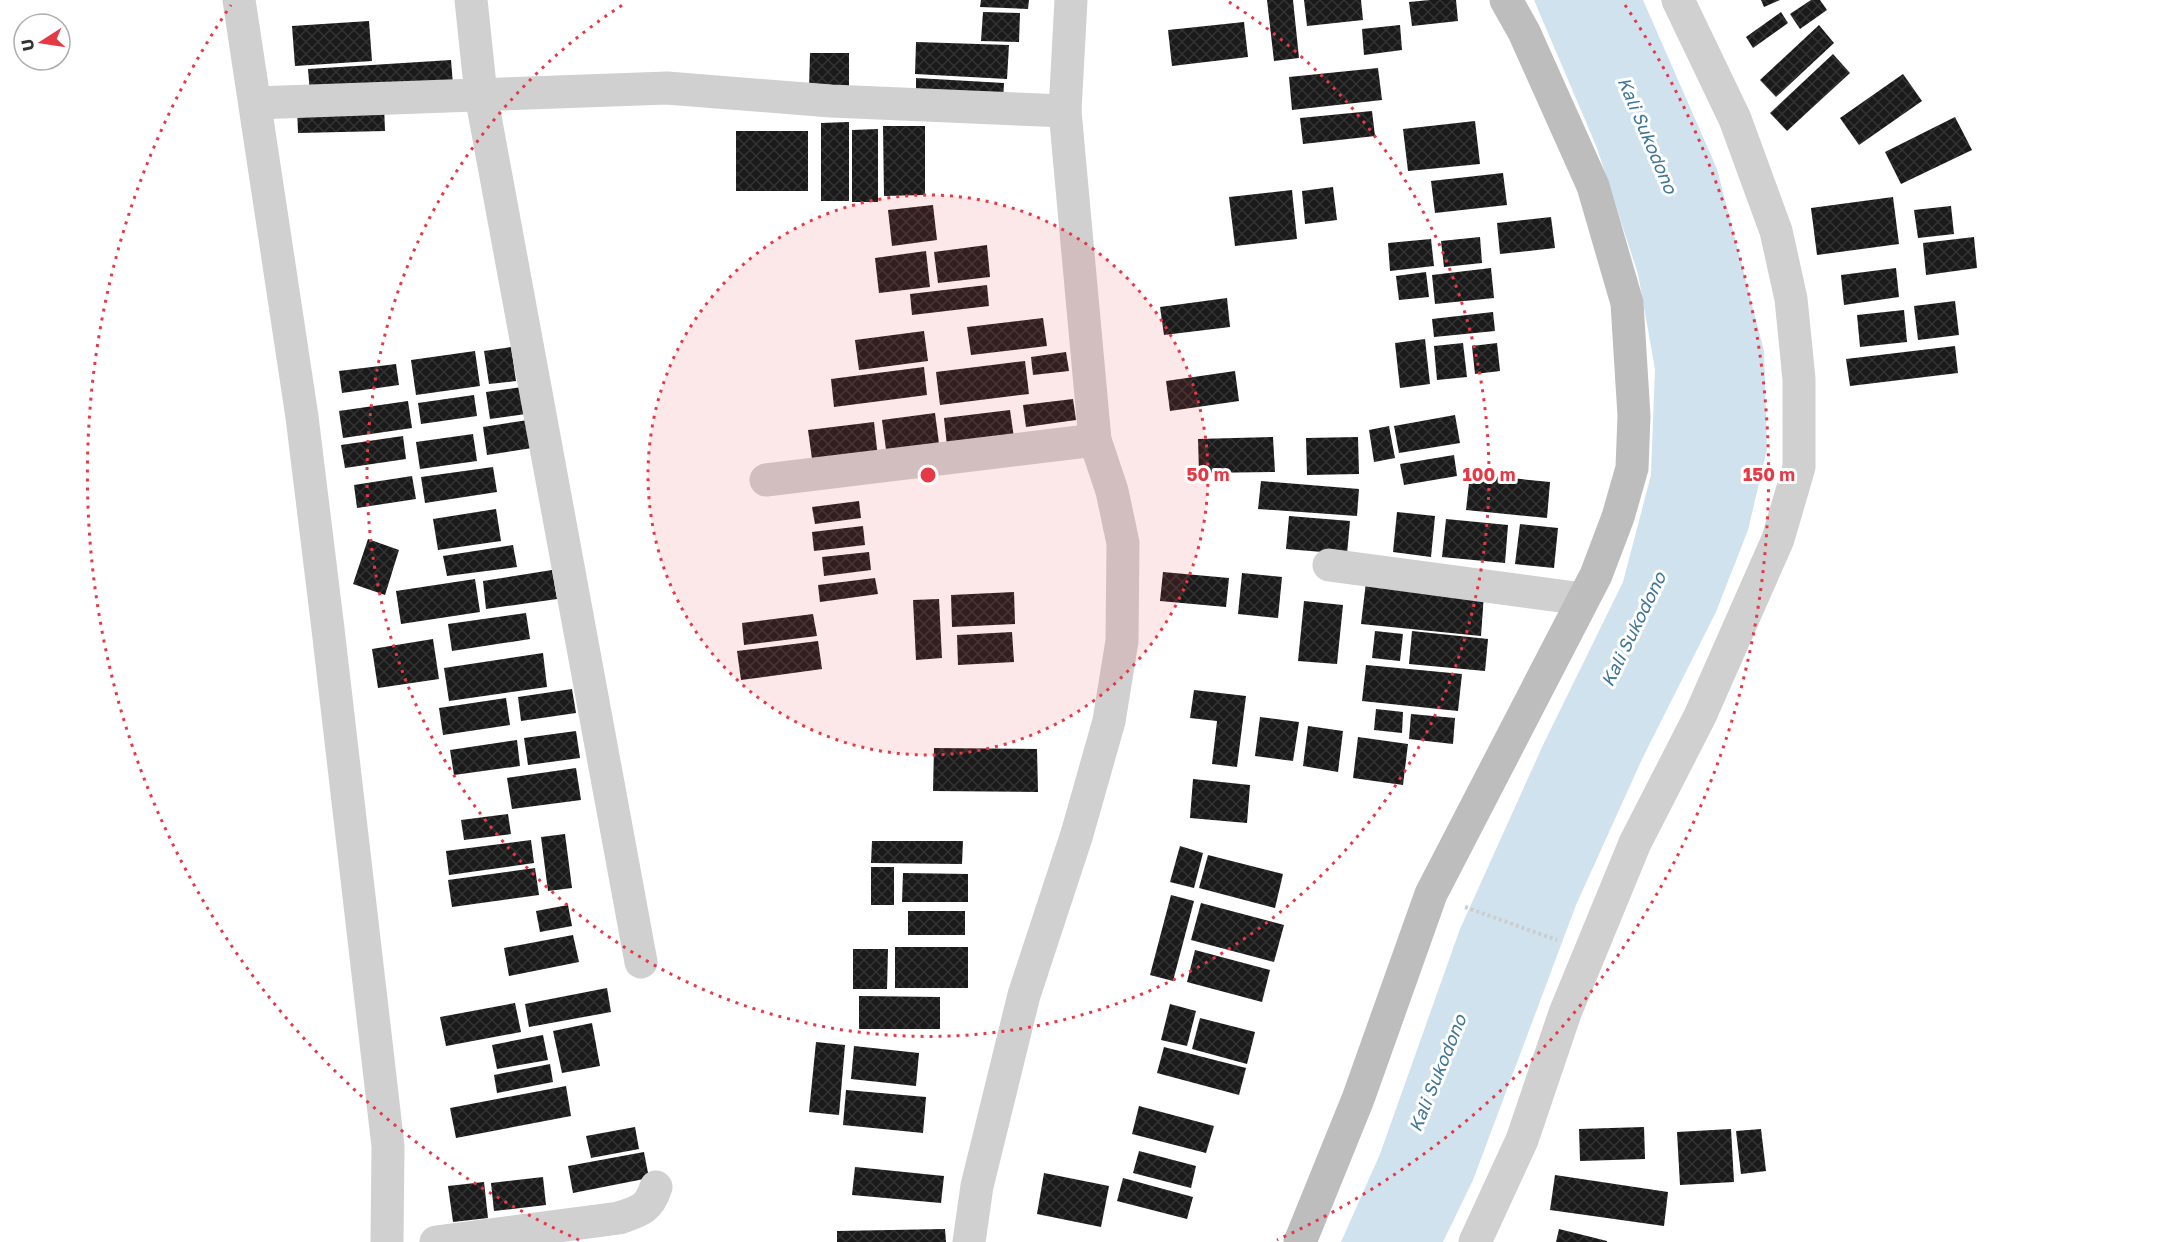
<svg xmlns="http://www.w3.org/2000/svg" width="2173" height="1242" viewBox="0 0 2173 1242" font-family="'Golos Text',sans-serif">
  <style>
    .water { fill: #cfe2ee }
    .building { fill: url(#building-cross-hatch) }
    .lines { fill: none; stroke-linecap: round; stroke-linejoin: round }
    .path { stroke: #cdcdcd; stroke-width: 4; stroke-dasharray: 3 3; stroke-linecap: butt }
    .minor { stroke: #d0d0d0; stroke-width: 33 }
    .secondary { stroke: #bdbdbd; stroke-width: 33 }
    .ring { fill: none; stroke: #e63946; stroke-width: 3; stroke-dasharray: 3 6 }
    .labels { text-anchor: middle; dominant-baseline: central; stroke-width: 6; stroke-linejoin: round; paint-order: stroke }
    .water-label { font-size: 18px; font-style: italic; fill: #3f7597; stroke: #fff }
    .centre { fill: #e63946; stroke: #fff; stroke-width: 3 }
    .ring-label { font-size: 18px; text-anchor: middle; font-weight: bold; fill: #e63946; stroke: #fff; stroke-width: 6; stroke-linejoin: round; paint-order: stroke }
  </style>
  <defs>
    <pattern id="building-cross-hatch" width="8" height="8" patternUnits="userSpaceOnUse" patternTransform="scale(1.5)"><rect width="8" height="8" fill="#1a1a1a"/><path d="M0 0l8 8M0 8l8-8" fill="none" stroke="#333"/></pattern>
  </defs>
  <rect width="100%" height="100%" fill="#fff"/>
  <path class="water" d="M1534 0H1643L1717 169 1764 351 1767 449 1748 530 1716 612 1643 757 1576 905 1473 1180 1443 1242H1341L1380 1154 1460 929 1543 745 1623 582 1651 475 1655 369 1638 274 1597 148Z"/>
  <g class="building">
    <path d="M981 0H1029L1028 9 980 7Z"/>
    <path d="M1267 0H1293L1299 58 1274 61Z"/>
    <path d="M1304 0H1361L1363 20 1307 26Z"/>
    <path d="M1430 0H1456L1458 21 1412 26 1409 2Z"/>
    <path d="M1761 0H1780L1764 7Z"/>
    <path d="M1811 0H1820L1827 10 1800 29 1790 14Z"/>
    <path d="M983 12 1020 13 1019 42 981 41Z"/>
    <path d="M1781 12 1788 23 1753 48 1746 37Z"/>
    <path d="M369 21 372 61 295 66 292 26Z"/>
    <path d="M1244 22 1248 57 1172 66 1168 30Z"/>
    <path d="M1400 25 1402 50 1364 55 1362 29Z"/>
    <path d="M1819 25 1834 43 1776 97 1760 80Z"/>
    <path d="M916 42 1009 45 1007 79 915 74Z"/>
    <path d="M810 53H849V88L809 89Z"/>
    <path d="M1833 54 1850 73 1787 131 1770 113Z"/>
    <path d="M451 60 453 85 310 94 308 69Z"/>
    <path d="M1378 68 1382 100 1292 110 1289 77Z"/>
    <path d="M1903 74 1922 101 1859 145 1840 118Z"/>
    <path d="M916 78 1004 83 1003 104 916 101Z"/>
    <path d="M384 105 385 131 298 133 297 108Z"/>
    <path d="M1372 111 1375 136 1303 144 1300 118Z"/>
    <path d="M1955 117 1972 150 1901 184 1885 152Z"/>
    <path d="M1475 121 1480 164 1408 171 1403 129Z"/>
    <path d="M849 122V201H821V123Z"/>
    <path d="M883 126H925V195L884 196Z"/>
    <path d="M878 129V202H852V130Z"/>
    <rect x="736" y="131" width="72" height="60"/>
    <path d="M1503 173 1507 205 1435 213 1431 181Z"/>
    <path d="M1333 187 1337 220 1305 224 1302 191Z"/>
    <path d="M1292 190 1297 239 1235 246 1229 197Z"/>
    <path d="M1893 197 1899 244 1817 255 1811 208Z"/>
    <path d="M933 205 937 240 892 246 888 210Z"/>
    <path d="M1951 206 1954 234 1918 238 1914 210Z"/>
    <path d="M1551 217 1555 248 1500 254 1497 223Z"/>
    <path d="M1480 237 1482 263 1444 267 1441 241Z"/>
    <path d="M1974 237 1977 268 1926 275 1923 243Z"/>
    <path d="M1431 239 1434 266 1390 271 1388 243Z"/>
    <path d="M987 245 990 277 938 283 934 252Z"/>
    <path d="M926 251 930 287 879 293 875 258Z"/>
    <path d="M1491 268 1494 298 1435 304 1432 275Z"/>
    <path d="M1896 268 1899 297 1844 305 1841 275Z"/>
    <path d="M1426 272 1429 297 1399 300 1396 276Z"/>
    <path d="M987 285 989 306 912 315 910 294Z"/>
    <path d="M1227 298 1230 327 1164 335 1160 307Z"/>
    <path d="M1955 301 1959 335 1918 340 1914 306Z"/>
    <path d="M1904 310 1907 342 1860 347 1857 315Z"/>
    <path d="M1493 312 1495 331 1434 337 1432 319Z"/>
    <path d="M1043 318 1047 346 971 355 967 327Z"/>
    <path d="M924 331 928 361 859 370 855 340Z"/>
    <path d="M1425 339 1430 384 1400 388 1395 343Z"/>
    <path d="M1463 343 1467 377 1437 380 1434 346Z"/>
    <path d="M1497 343 1500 371 1475 374 1472 346Z"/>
    <path d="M1955 346 1958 373 1850 386 1846 359Z"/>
    <path d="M511 347 516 381 489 384 484 351Z"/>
    <path d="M475 351 480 386 416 395 411 360Z"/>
    <path d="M1066 352 1069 371 1033 375 1031 357Z"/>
    <path d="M1025 361 1029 394 940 405 936 372Z"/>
    <path d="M396 364 399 385 342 393 339 371Z"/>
    <path d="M924 367 927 395 834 407 831 379Z"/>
    <path d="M1235 371 1239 401 1170 411 1166 381Z"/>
    <path d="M522 387 526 414 490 419 486 392Z"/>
    <path d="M474 395 477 416 421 424 418 403Z"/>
    <path d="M1073 399 1076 420 1026 427 1023 405Z"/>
    <path d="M408 401 412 428 343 438 339 411Z"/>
    <path d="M1010 410 1014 438 947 446 944 418Z"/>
    <path d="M935 413 940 451 887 457 882 420Z"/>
    <path d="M1455 415 1460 443 1399 453 1394 426Z"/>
    <path d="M528 420 532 448 487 455 483 427Z"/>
    <path d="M874 422 878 458 813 466 808 430Z"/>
    <path d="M1389 426 1395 458 1374 462 1369 430Z"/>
    <path d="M473 434 477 461 420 469 416 442Z"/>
    <path d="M403 436 406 459 345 468 341 445Z"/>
    <path d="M1273 437 1275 472 1199 473 1198 439Z"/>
    <path d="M1358 437 1359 474 1307 475 1306 438Z"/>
    <path d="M1454 455 1457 476 1404 485 1400 464Z"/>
    <path d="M493 467 497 492 425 503 421 477Z"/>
    <path d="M1470 474 1550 482 1547 518 1466 510Z"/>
    <path d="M412 476 416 499 357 508 354 485Z"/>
    <path d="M1261 481 1359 489 1357 516 1258 509Z"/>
    <path d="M859 501 861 518 815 524 812 507Z"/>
    <path d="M496 509 501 541 438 550 433 519Z"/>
    <path d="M1397 512 1435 516 1431 557 1393 552Z"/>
    <path d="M1289 516 1350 521 1347 554 1286 549Z"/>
    <path d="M1446 519 1508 525 1505 563 1442 557Z"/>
    <path d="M1520 524 1558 528 1554 568 1515 564Z"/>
    <path d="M863 526 865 545 814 551 812 532Z"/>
    <path d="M368 539 399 550 385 595 353 584Z"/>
    <path d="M513 545 517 567 447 576 443 556Z"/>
    <path d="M869 552 871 570 824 576 822 557Z"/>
    <path d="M552 570 557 599 486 609 483 581Z"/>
    <path d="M1163 572 1229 578 1226 607 1160 601Z"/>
    <path d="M1242 573 1282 577 1278 618 1238 614Z"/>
    <path d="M875 578 878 594 820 602 818 585Z"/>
    <path d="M475 579 480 612 401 624 396 591Z"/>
    <path d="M1366 582 1484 594 1481 636 1361 624Z"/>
    <path d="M1014 592 1015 624 952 627 951 595Z"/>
    <path d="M939 599 942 658 916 660 913 600Z"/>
    <path d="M1304 601 1343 605 1337 664 1298 661Z"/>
    <path d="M526 613 530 639 452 651 448 624Z"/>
    <path d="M813 614 817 636 744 645 742 623Z"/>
    <path d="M1375 631 1403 634 1400 661 1372 658Z"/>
    <path d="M1412 631 1488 639 1485 671 1409 664Z"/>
    <path d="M1012 632 1014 662 958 665 957 635Z"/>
    <path d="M433 639 439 679 378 688 372 649Z"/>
    <path d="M818 641 822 669 741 680 737 651Z"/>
    <path d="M543 653 547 687 449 701 444 668Z"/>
    <path d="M1366 665 1462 674 1458 711 1362 701Z"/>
    <path d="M572 689 576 713 521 721 518 697Z"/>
    <path d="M1194 690 1246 696 1237 767 1212 764 1217 721 1190 718Z"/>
    <path d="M506 698 510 725 443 735 439 708Z"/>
    <path d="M1376 709 1403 712 1402 733 1374 730Z"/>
    <path d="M1411 714 1455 718 1453 744 1409 739Z"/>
    <path d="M1260 717 1299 722 1293 761 1255 756Z"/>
    <path d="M1308 726 1343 731 1338 772 1303 766Z"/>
    <path d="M576 731 580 758 528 765 524 738Z"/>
    <path d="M1358 737 1408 744 1403 785 1353 778Z"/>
    <path d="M517 740 520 766 454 775 450 750Z"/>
    <path d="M934 748 1037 749 1038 792 933 791Z"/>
    <path d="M576 768 581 800 512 809 507 778Z"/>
    <path d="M1193 779 1250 785 1247 823 1190 818Z"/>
    <path d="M508 814 511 834 464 840 461 820Z"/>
    <path d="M565 834 572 888 548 891 541 837Z"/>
    <path d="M531 840 534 863 449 875 446 851Z"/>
    <path d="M872 841H963L962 864 871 863Z"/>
    <path d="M1180 846 1203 853 1194 888 1170 882Z"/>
    <path d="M1208 855 1283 874 1275 908 1199 888Z"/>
    <rect x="871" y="867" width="23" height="38"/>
    <path d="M535 868 539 895 452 907 448 880Z"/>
    <path d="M903 873 968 874V902H902Z"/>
    <path d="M1171 895 1194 901 1173 981 1150 975Z"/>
    <path d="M1201 903 1284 925 1274 962 1191 940Z"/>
    <path d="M568 905 572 926 540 932 536 911Z"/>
    <rect x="908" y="911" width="57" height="24"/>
    <path d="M573 935 579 962 509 976 504 948Z"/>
    <rect x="895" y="947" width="73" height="41"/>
    <path d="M853 949H888L887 989H853Z"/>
    <path d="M1195 950 1270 970 1262 1002 1187 982Z"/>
    <path d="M607 988 611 1012 529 1027 525 1004Z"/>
    <path d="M859 996 940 997V1029H859Z"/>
    <path d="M515 1003 521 1032 446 1046 440 1017Z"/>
    <path d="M1170 1004 1196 1011 1187 1046 1161 1040Z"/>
    <path d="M1200 1018 1255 1032 1247 1064 1192 1049Z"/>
    <path d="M592 1023 600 1066 562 1073 553 1031Z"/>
    <path d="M543 1035 548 1060 497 1069 492 1045Z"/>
    <path d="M816 1042 845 1045 839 1115 809 1112Z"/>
    <path d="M854 1046 919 1053 916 1086 851 1079Z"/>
    <path d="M1164 1047 1246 1068 1239 1095 1157 1073Z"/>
    <path d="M550 1064 553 1082 497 1093 494 1075Z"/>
    <path d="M566 1086 571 1116 456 1138 450 1108Z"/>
    <path d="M846 1090 926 1097 923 1133 843 1125Z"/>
    <path d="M1139 1106 1214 1126 1206 1153 1132 1134Z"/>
    <path d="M635 1127 639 1149 591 1158 586 1136Z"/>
    <path d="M1644 1127 1645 1159 1580 1161 1579 1129Z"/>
    <path d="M1731 1129 1734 1182 1680 1185 1677 1132Z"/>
    <path d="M1761 1129 1766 1171 1741 1174 1736 1131Z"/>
    <path d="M1139 1151 1196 1166 1191 1188 1133 1173Z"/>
    <path d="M644 1152 649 1178 573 1193 568 1166Z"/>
    <path d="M855 1167 944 1176 941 1203 852 1195Z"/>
    <path d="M1044 1173 1109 1186 1101 1227 1037 1214Z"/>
    <path d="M1555 1175 1668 1192 1664 1226 1550 1210Z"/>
    <path d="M543 1177 546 1205 494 1211 491 1183Z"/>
    <path d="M1123 1178 1193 1197 1187 1219 1117 1201Z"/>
    <path d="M484 1182 488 1218 453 1222 448 1186Z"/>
    <path d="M945 1229 946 1242H837V1231Z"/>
    <path d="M1559 1229 1607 1241V1242H1556Z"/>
  </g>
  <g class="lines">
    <path class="path" d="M1465 907 1557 940"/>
    <g class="minor">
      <path d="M239 0 302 417 328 629 388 1146 387 1242"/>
      <path d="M471 0 481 95 641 962"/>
      <path d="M255 103 667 88 831 101 1065 111"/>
      <path d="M766 480 1095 440"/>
      <path d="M1329 565 1583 599"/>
      <path d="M436 1242 619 1218C640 1211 649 1209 656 1187"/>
      <path d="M969 1242 977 1186 1024 995 1077 834 1109 721 1122 641 1123 543 1112 491 1095 440 1065 111 1071 0"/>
      <path d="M1475 1242 1522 1140 1565 1013 1635 843 1700 716 1778 539 1799 467V379L1791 299 1776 231 1735 119 1678 0"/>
    </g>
    <path class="secondary" d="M1300 1242 1358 1099 1431 894 1596 575 1618 517 1632 468 1634 416 1627 303 1593 186 1524 32 1506 0"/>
  </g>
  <circle cx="928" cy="475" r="280" fill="#e63946" fill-opacity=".12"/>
  <g class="ring">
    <circle cx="928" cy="475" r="280"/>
    <path d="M1229 2A561 561 0 1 1 627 2"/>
    <path d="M579 1240A841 841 0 0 1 231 5M1625 5A841 841 0 0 1 1277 1240"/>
  </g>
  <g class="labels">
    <g class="water-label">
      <text transform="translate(1648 135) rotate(67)">Kali Sukodono</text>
      <text transform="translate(1633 629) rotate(-64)">Kali Sukodono</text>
      <text transform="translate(1437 1073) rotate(-68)">Kali Sukodono</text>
    </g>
  </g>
  <circle cx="928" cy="475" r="9" class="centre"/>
  <g class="ring-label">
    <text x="1208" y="481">50 m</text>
    <text x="1489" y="481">100 m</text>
    <text x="1769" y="481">150 m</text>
  </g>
  <g transform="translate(42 42) rotate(258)"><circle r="28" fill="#ffffff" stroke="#adadad" stroke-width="1.5"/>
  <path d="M0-4.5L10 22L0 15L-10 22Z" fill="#e63946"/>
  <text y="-9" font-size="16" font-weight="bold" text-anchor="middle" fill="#333333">U</text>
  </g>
</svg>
